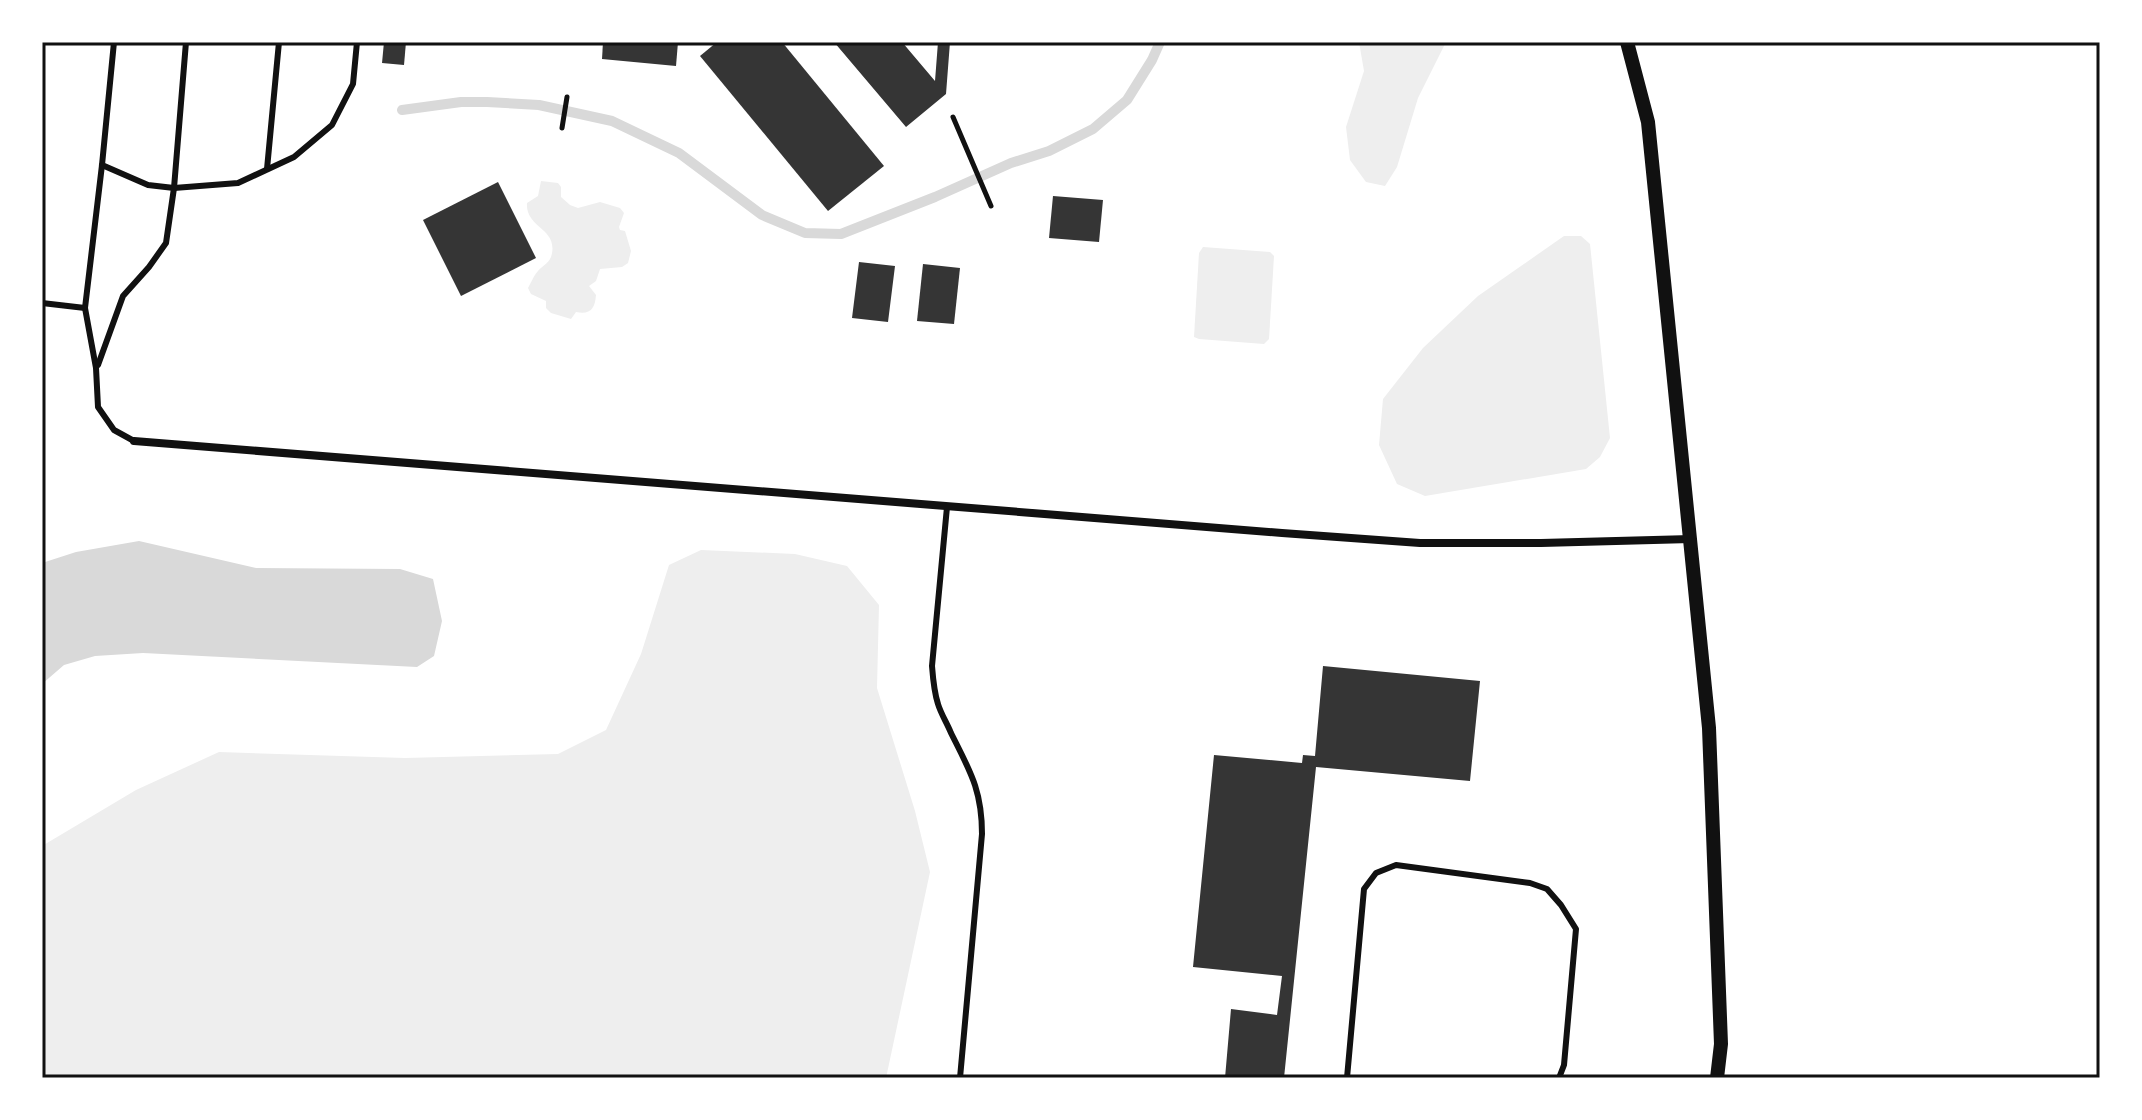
<svg xmlns="http://www.w3.org/2000/svg" width="2142" height="1120" viewBox="0 0 2142 1120" font-family="Cabin,sans-serif">
  <style>
    .green { fill: #eee }
    .water { fill: #d9d9d9 }
    .lines { fill: none; stroke-linecap: round; stroke-linejoin: round }
    .stream { stroke: #d9d9d9; stroke-width: 10 }
    .building { fill: #353535 }
    .path { stroke: #111; stroke-width: 5 }
    .service { stroke: #111; stroke-width: 6 }
    .minor { stroke: #111; stroke-width: 8 }
    .tertiary { stroke: #111; stroke-width: 14 }
    .neatline { fill: none; stroke: #111; stroke-width: 3 }
  </style>
  <rect width="100%" height="100%" fill="#fff"/>
  <g class="green">
    <path d="M1359 42H1446L1418 98 1397 167 1385 186 1366 182 1350 160 1346 127 1364 71Z"/>
    <path d="M541 181 558 183 561 187V197L570 205 578 208 600 202 620 208 624 213 619 227 620 230 625 231 631 251 628 263 622 267 600 269 596 281 589 286 596 295C595 309 590 315 576 312L571 319 551 313 546 308V301L531 294 528 288C531 283 534 275 538 271 542 266 548 264 551 257 560 228 525 229 527 203L538 196Z"/>
    <path d="M1564 236H1581L1590 244 1610 438 1600 457 1586 469 1425 496 1397 484 1379 445 1383 399 1423 348 1478 296Z"/>
    <path d="M1203 247 1270 252 1274 256 1269 339 1264 344 1199 339 1194 337 1199 253Z"/>
    <path d="M701 550 795 554 847 566 879 605 877 688 915 811 930 872 886 1078H42V846L136 790 219 752 405 758 558 754 606 730 641 654 669 565Z"/>
  </g>
  <path class="water" d="M139 541 256 568 400 569 433 579 442 621 434 656 417 667 143 653 95 656 64 665 42 684V563L76 552Z"/>
  <g class="lines">
    <path class="stream" d="M402 110 461 102H487L539 105 612 121 679 153 762 215 805 233 841 234 935 197 1011 163 1049 151 1093 129 1127 100 1152 60 1160 42"/>
  </g>
  <g class="building">
    <path d="M384 42H406L404 65 382 63Z"/>
    <path d="M603 42H678L676 66 602 59Z"/>
    <path d="M717 42H782L884 166 828 211 700 56Z"/>
    <path d="M834 42H902L935 81 938 42H950L946 94 906 127Z"/>
    <path d="M498 182 536 258 461 296 423 220Z"/>
    <path d="M1053 196 1103 200 1099 242 1049 238Z"/>
    <path d="M859 262 895 266 888 322 852 318Z"/>
    <path d="M923 264 960 268 954 324 917 321Z"/>
    <path d="M1323 666 1480 681 1470 781 1316 767 1284 1078H1225L1231 1009 1277 1015 1282 976 1193 967 1214 755 1302 763 1303 755 1315 756Z"/>
  </g>
  <g class="lines">
    <g class="path">
      <path d="M953 117 991 206"/>
      <path d="M562 128 567 97"/>
    </g>
    <g class="service">
      <path d="M114 42 102 165 85 308 96 368 98 407 114 430 134 441"/>
      <path d="M102 165 148 185 174 188 238 183 294 157 332 125 353 84 357 42"/>
      <path d="M267 169 279 42"/>
      <path d="M42 303 85 308"/>
      <path d="M98 365 123 296 149 267 166 243 174 188 186 42"/>
      <path d="M947 507 932 666C933 679 934 692 938 704 941 714 947 723 951 733 970 771 982 790 982 834L960 1078"/>
      <path d="M1347 1078 1364 889 1376 873 1396 865 1530 883 1547 889 1561 905 1576 929 1564 1065 1559 1078"/>
    </g>
    <path class="minor" d="M134 441 1282 533 1420 543H1541L1691 539"/>
    <path class="tertiary" d="M1627 42 1648 122 1709 728 1721 1044 1717 1078"/>
  </g>
  <rect width="2142" height="1120" fill="none" stroke="#ffffff" stroke-width="88"/>
  <rect x="44" y="44" width="2054" height="1032" class="neatline"/>
</svg>
